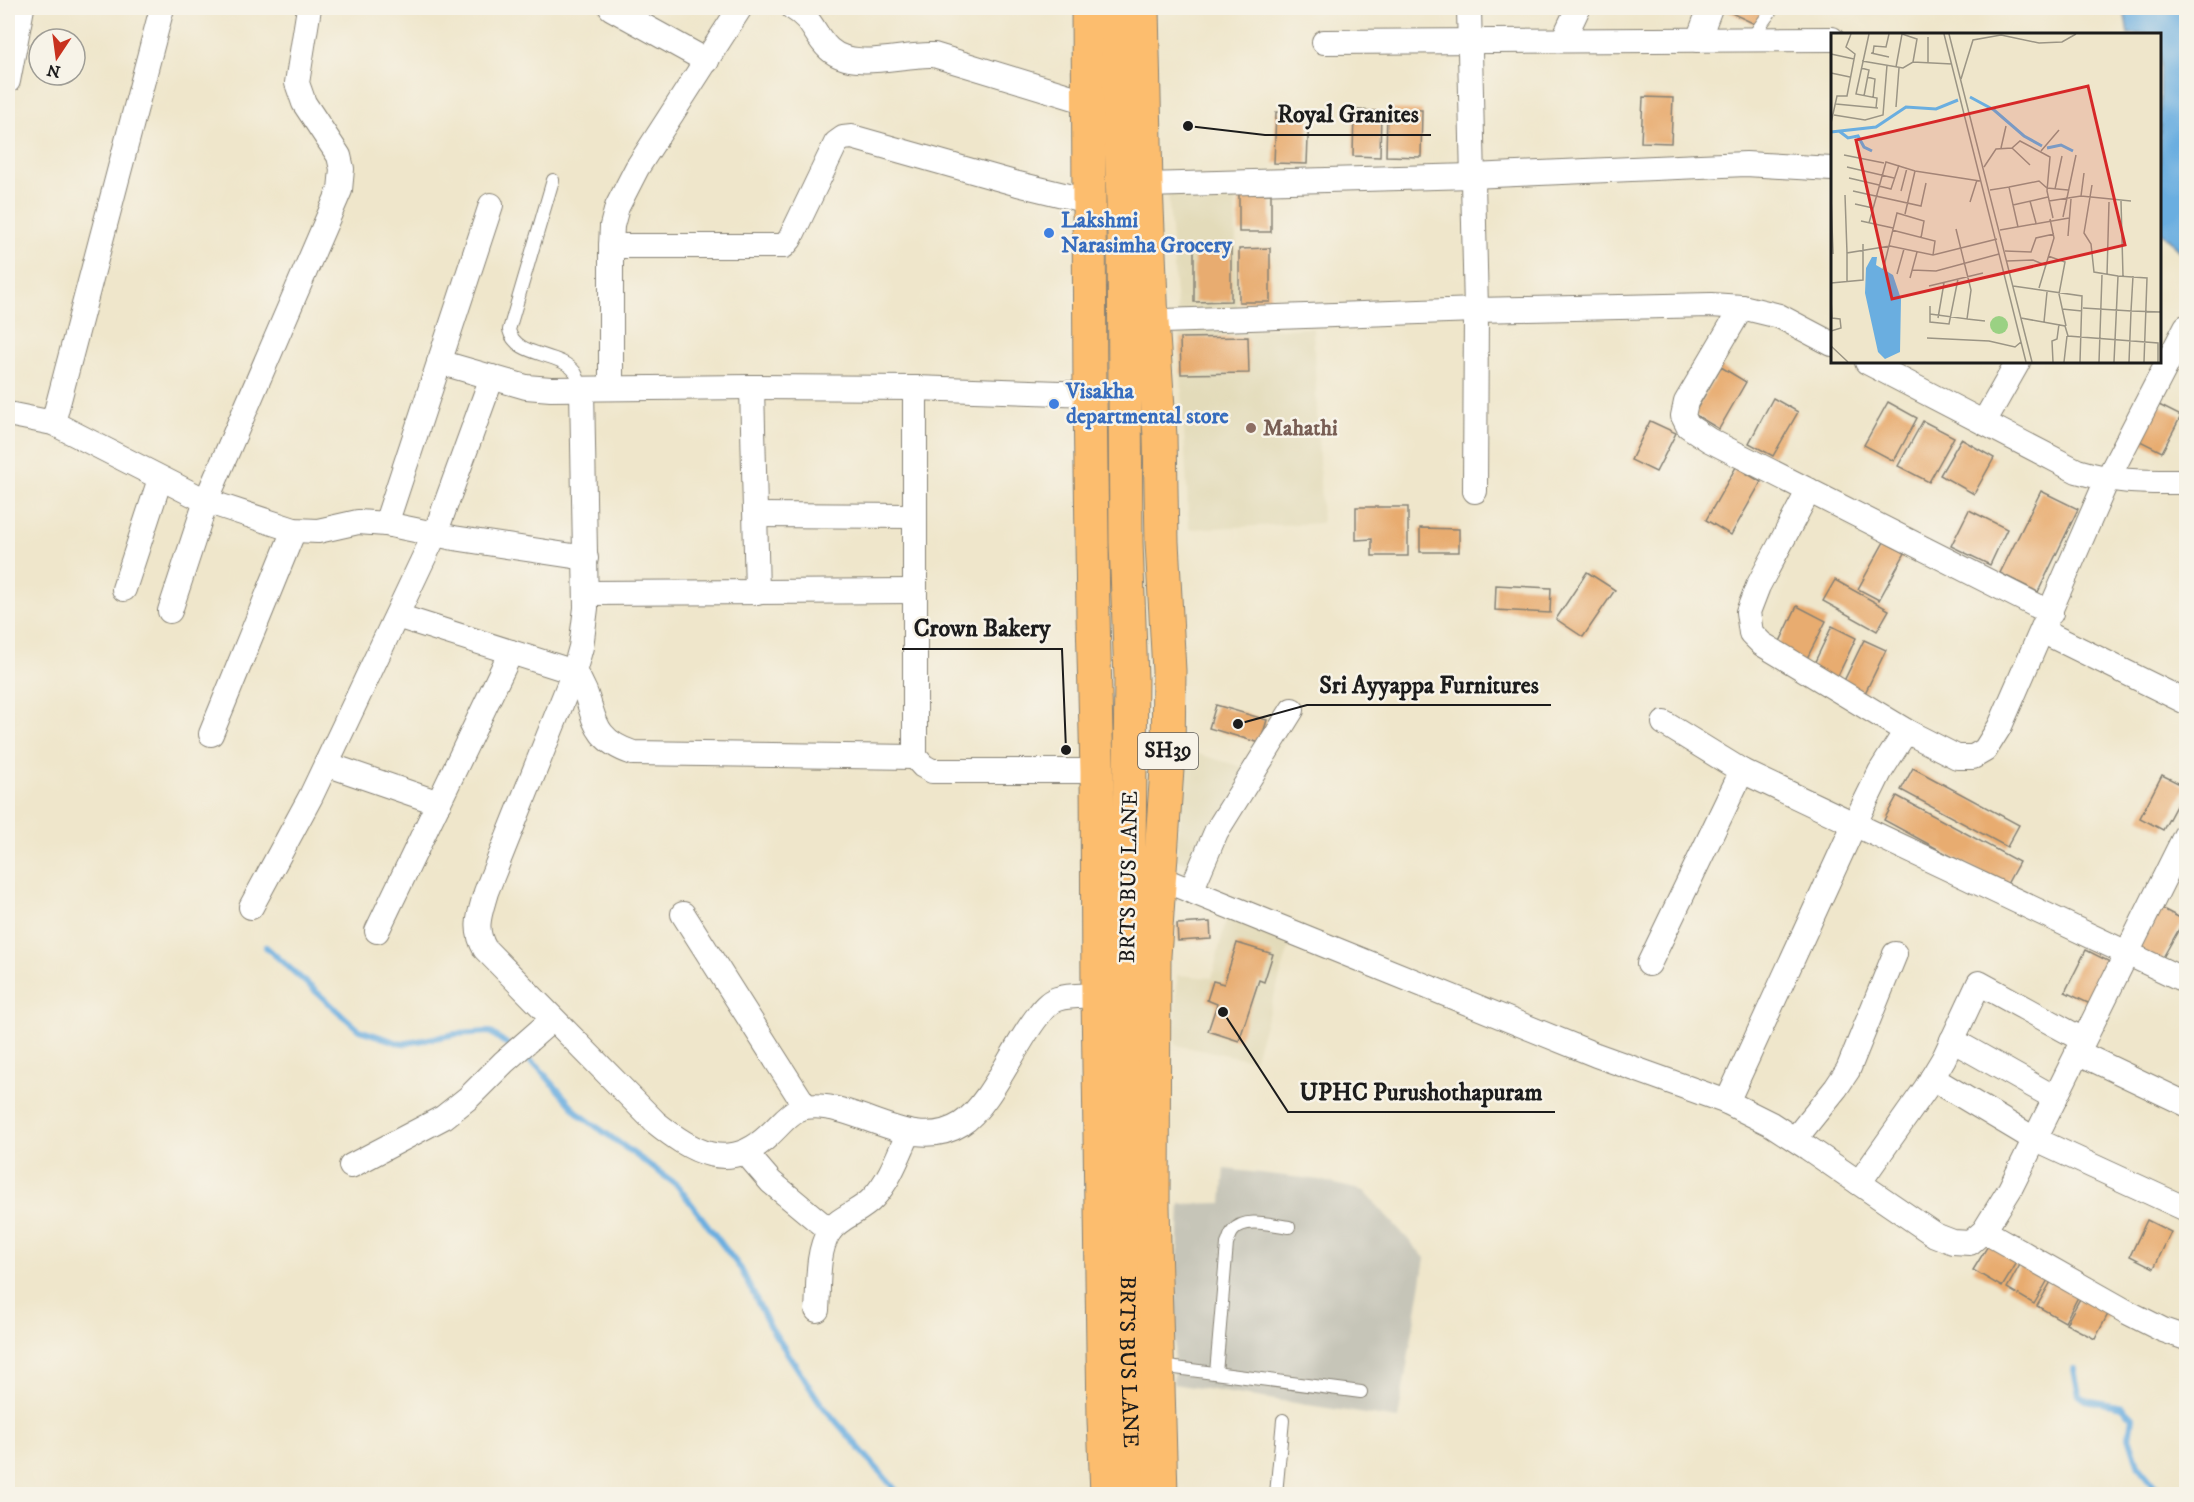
<svg xmlns="http://www.w3.org/2000/svg" width="2194" height="1502" viewBox="0 0 2194 1502" font-family="'IM FELL DW Pica',serif">
  <style>
    .built { fill: #e3dbba }
    .industrial { fill: #c6c5b8 }
    .water { fill: #6aaee0; stroke: #43657e; stroke-width: 1.5 }
    .lines { fill: none; stroke-linecap: round; stroke-linejoin: round }
    .stream { stroke: #6aaee0; stroke-width: 6 }
    .building { fill: #e8ac70 }
    .service-casing { stroke: #868174; stroke-width: 14 }
    .minor-casing { stroke: #868174; stroke-width: 26 }
    .primary-casing { stroke: #868174; stroke-width: 35 }
    .service { stroke: #fff; stroke-width: 12 }
    .minor { stroke: #fff; stroke-width: 24 }
    .primary { stroke: #fcbd6e; stroke-width: 33 }
    .shop-dot { fill: #3f7fe0; stroke: #f7f3e8; stroke-width: 2 }
    .education-dot { fill: #8d6e63; stroke: #f7f3e8; stroke-width: 2 }
    .labels { text-anchor: middle; dominant-baseline: central; stroke-width: 5; stroke-linejoin: round; paint-order: stroke }
    .shield { fill: #f7f3e8; stroke: #5e5c59; stroke-width: 1.5 }
    .shield-label { font-size: 21px; font-weight: bold; fill: #1c1c1c }
    .shop-label { font-size: 22px; font-weight: bold; fill: #366cbe; stroke: #f7f3e8; text-anchor: start }
    .education-label { font-size: 22px; font-weight: bold; fill: #785e54; stroke: #f7f3e8; text-anchor: start }
    .street-label { font-size: 22px; fill: #1c1c1c; stroke: #f7f3e8 }
    .inset-river { fill: none; stroke: #6aaee0; stroke-width: 3 }
    .inset-road { fill: none; stroke: #9b9585; stroke-width: 1.5 }
    .view { fill: #d62828; fill-opacity: 0.15; stroke: #d62828; stroke-width: 3 }
    .inset-edge { fill: none; stroke: #1c1c1c; stroke-width: 3 }
    .leader { fill: none; stroke: #1c1c1c; stroke-width: 2 }
    .callout-dot { fill: #1c1c1c; stroke: #f7f3e8; stroke-width: 2 }
    .callout-label { font-size: 24px; text-anchor: middle; font-weight: bold; fill: #1c1c1c; stroke: #f7f3e8; stroke-width: 5; stroke-linejoin: round; paint-order: stroke }
  </style>
  <rect width="100%" height="100%" fill="#f7f3e8"/>
  <filter id="ink" filterUnits="userSpaceOnUse"><feTurbulence type="fractalNoise" baseFrequency=".0167" numOctaves="2"/><feDisplacementMap in="SourceGraphic" scale="12" xChannelSelector="R" yChannelSelector="G"/><feConvolveMatrix kernelMatrix="1 2 1 2 8 2 1 2 1" color-interpolation-filters="sRGB"/></filter>
  <filter id="wash" filterUnits="userSpaceOnUse"><feTurbulence type="fractalNoise" baseFrequency=".008" numOctaves="4" result="noise"/><feDisplacementMap in="SourceGraphic" scale="24" xChannelSelector="R" yChannelSelector="G"/><feGaussianBlur stdDeviation="1.35" result="paint"/><feColorMatrix in="noise" values="0 0 0 0 0 0 0 0 0 0 0 0 0 0 0 0 0 1.4 0 .05"/><feComposite in="paint" operator="in"/></filter>
  <g filter="url(#wash)">
    <rect width="100%" height="100%" fill="#efe6cb"/>
    <g class="built">
      <path d="M1168 191H1235L1238 330 1313 328 1322 523 1189 529 1179 333Z"/>
      <path d="M1188 751 1249 769 1191 864 1175 860Z"/>
      <path d="M1228 911 1290 945 1254 1060 1175 1045 1177 975 1212 978Z"/>
    </g>
    <path class="industrial" d="M1225 1169 1319 1180 1364 1191 1425 1258 1398 1419 1173 1384 1180 1204 1222 1203Z"/>
    <path class="water" d="M2124 8H2186V257L2160 231V34H2128Z"/>
    <g class="lines">
      <g class="stream">
        <path d="M266 947 359 1030 402 1044 456 1034 490 1032 511 1047"/>
        <path d="M522 1055 538 1067 579 1114 677 1185 741 1269 769 1325 821 1404 899 1494"/>
        <path d="M2074 1369 2079 1395 2086 1400 2122 1407 2132 1417 2129 1437 2139 1467 2161 1494"/>
      </g>
    </g>
    <g id="blocks">
      <g class="building">
        <path d="M1678 8H1698L1694 15Z"/>
        <path d="M1726 8H1767L1759 26 1725 10Z"/>
        <path d="M1643 97 1673 98 1671 143 1641 142Z"/>
        <path d="M1387 109 1422 110 1421 157 1386 156Z"/>
        <path d="M1354 110 1381 111 1380 157 1353 156Z"/>
        <path d="M1276 112 1309 113 1307 164 1274 163Z"/>
        <rect x="1239" y="194" width="32" height="38"/>
        <path d="M1194 248H1231V301L1194 302Z"/>
        <path d="M1270 248V302H1239V249Z"/>
        <path d="M1248 337 1249 373 1181 374 1180 338Z"/>
        <path d="M1721 367 1746 382 1719 429 1694 414Z"/>
        <path d="M1773 398 1798 412 1773 456 1749 443Z"/>
        <path d="M1888 402 1917 418 1894 461 1864 445Z"/>
        <path d="M2159 405 2181 416 2162 452 2140 441Z"/>
        <path d="M1650 421 1676 433 1656 472 1631 460Z"/>
        <path d="M1923 421 1954 437 1929 482 1898 466Z"/>
        <path d="M1109 427 1111 491 1101 492 1099 428Z"/>
        <path d="M1961 439 1994 458 1974 494 1940 475Z"/>
        <path d="M1736 467 1761 482 1731 535 1706 520Z"/>
        <path d="M2041 491 2078 509 2038 592 2000 573Z"/>
        <path d="M1356 507H1408V556H1372V539L1356 540Z"/>
        <path d="M1969 510 2007 529 1990 565 1951 546Z"/>
        <path d="M1420 528 1459 529V552H1420Z"/>
        <path d="M1884 542 1905 553 1879 600 1858 589Z"/>
        <path d="M1587 572 1615 590 1583 637 1556 619Z"/>
        <path d="M1835 580 1889 610 1877 631 1823 601Z"/>
        <path d="M1496 585 1551 588 1550 613 1495 610Z"/>
        <path d="M1797 606 1826 621 1804 664 1776 650Z"/>
        <path d="M1832 626 1856 638 1835 682 1811 670Z"/>
        <path d="M1864 640 1886 650 1865 693 1843 683Z"/>
        <path d="M1216 705 1267 720 1260 743 1209 728Z"/>
        <path d="M1913 768 2019 825 2007 847 1901 790Z"/>
        <path d="M2162 775 2186 787 2163 830 2140 818Z"/>
        <path d="M1897 796 2019 862 2006 886 1884 820Z"/>
        <path d="M2161 908 2184 920 2161 961 2138 949Z"/>
        <path d="M1210 922 1211 939 1178 941 1177 924Z"/>
        <path d="M1237 943 1273 954 1264 982 1259 980 1239 1041 1208 1031 1217 1004 1207 1000 1213 981 1224 984Z"/>
        <path d="M2086 950 2112 963 2092 1005 2065 992Z"/>
        <path d="M2147 1220 2171 1232 2154 1268 2130 1256Z"/>
        <path d="M1989 1244 2018 1261 2002 1287 1973 1270Z"/>
        <path d="M2021 1263 2049 1278 2034 1304 2007 1288Z"/>
        <path d="M2052 1280 2079 1295 2065 1322 2037 1306Z"/>
        <path d="M2081 1297 2109 1312 2095 1339 2066 1324Z"/>
      </g>
    </g>
  </g>
  <g filter="url(#ink)">
    <use href="#blocks" fill-opacity="0" stroke="#868174" stroke-width="1.5"/>
    <g class="lines">
      <g class="service-casing">
        <g id="service">
          <path d="M1751 39 1773 8"/>
          <path d="M553 180 509 330C516 358 559 351 575 372 578 376 580 384 582 389"/>
          <path d="M1160 1366 1361 1392"/>
          <path d="M1216 1373 1227 1244C1229 1240 1230 1234 1233 1231 1244 1216 1273 1225 1289 1227"/>
          <path d="M1276 1494 1283 1420"/>
        </g>
      </g>
      <g class="minor-casing">
        <g id="minor">
          <path d="M611 8 707 61"/>
          <path d="M793 8C814 20 813 34 829 49 854 72 903 53 934 55L1088 102"/>
          <path d="M1469 8 1476 310 1475 491"/>
          <path d="M1563 40 1578 8"/>
          <path d="M1698 40 1710 8"/>
          <path d="M1324 42 1832 39"/>
          <path d="M8 81 22 8"/>
          <path d="M1146 185 1472 176 1746 164 1832 169"/>
          <path d="M611 246H784L790 239 836 143 843 138 852 137 1018 184 1088 201"/>
          <path d="M1742 307 1686 402 1683 416 1688 426 1709 440 2051 613"/>
          <path d="M1135 322 1476 310 1711 305 1742 307 1779 316 1832 344"/>
          <path d="M439 362 526 387 551 389 752 387 915 388 1090 394"/>
          <path d="M1867 362 2077 471C2117 483 2145 482 2186 482"/>
          <path d="M752 387 757 593"/>
          <path d="M611 388V246L612 226 617 207 637 168 740 8"/>
          <path d="M915 388V757L923 766 932 771H1097"/>
          <path d="M582 389 586 608 581 647 574 672 486 892C480 914 473 928 485 949L655 1122C691 1151 728 1174 768 1136 789 1117 793 1103 825 1107 869 1112 917 1152 961 1124 989 1107 1014 1046 1037 1017 1042 1010 1048 1002 1057 999 1069 995 1085 996 1098 995"/>
          <path d="M8 414 53 423 206 501 294 530 318 531 358 522 386 524 454 538 586 558"/>
          <path d="M1984 422 2018 362"/>
          <path d="M53 423 162 8"/>
          <path d="M1809 490 1758 586 1748 612 1751 633 1762 644 1906 731 1957 757H1973L1985 750 2000 726 2107 480 2186 327"/>
          <path d="M756 515 914 516"/>
          <path d="M386 524 491 205"/>
          <path d="M124 589 160 479"/>
          <path d="M586 593 915 591"/>
          <path d="M170 611 206 501 340 190 342 169 339 156 304 103 297 83 309 8"/>
          <path d="M397 616 574 672C600 707 582 736 633 753L915 757"/>
          <path d="M2042 631 2186 702"/>
          <path d="M1664 723 1742 771"/>
          <path d="M211 734 294 530"/>
          <path d="M326 764 439 803"/>
          <path d="M1159 878 1596 1055 1727 1102 1771 1124 1808 1148 1935 1235 1953 1242 1970 1243 1984 1231 2010 1189 2186 834"/>
          <path d="M1191 891 1216 832 1292 710"/>
          <path d="M251 907 311 796 435 534 492 377"/>
          <path d="M683 914 805 1106"/>
          <path d="M377 931 511 652"/>
          <path d="M1649 964 1742 771 2186 981"/>
          <path d="M1952 1040 2055 1098"/>
          <path d="M2077 1052 2186 1104"/>
          <path d="M1932 1078 2034 1139 2186 1209"/>
          <path d="M1727 1102 1854 825 1880 772 1906 731"/>
          <path d="M1795 1139 1836 1088 1848 1070 1895 954"/>
          <path d="M746 1153 771 1182 830 1231"/>
          <path d="M351 1166 444 1117 468 1098 504 1062 553 1019"/>
          <path d="M1859 1183 1926 1088 1944 1058 1979 983 2083 1040"/>
          <path d="M1984 1231 2127 1312 2163 1330 2186 1338"/>
          <path d="M817 1310C819 1286 816 1253 829 1232 840 1216 861 1212 873 1198 890 1180 899 1154 909 1132"/>
        </g>
      </g>
      <g class="primary-casing">
        <g id="primary">
          <path d="M1088 8 1090 394 1093 617 1097 771 1098 995 1104 1420 1107 1494"/>
          <path id="s1" d="M1117 8 1124 235 1126 542 1131 679 1128 935 1129 1216 1127 1341 1133 1494"/>
          <path d="M1142 8 1146 185 1152 322 1160 436 1162 542 1169 671 1168 755 1154 956 1153 1207 1161 1494"/>
        </g>
      </g>
      <use href="#service" class="service"/>
      <use href="#minor" class="minor"/>
      <use href="#primary" class="primary"/>
    </g>
  </g>
  <g class="shop-dot">
    <circle cx="1049" cy="233" r="6"/>
    <circle cx="1054" cy="404" r="6"/>
  </g>
  <circle class="education-dot" cx="1251" cy="428" r="6"/>
  <g class="labels">
    <rect class="shield" x="1138" y="733" width="60" height="36" rx="4.5"/>
    <g class="shield-label">
      <text x="1168" y="751">SH39</text>
    </g>
    <g class="shop-label">
      <text x="1061" y="220">Lakshmi<tspan x="1061" dy="25">Narasimha Grocery</tspan></text>
      <text x="1066" y="391">Visakha<tspan x="1066" dy="25">departmental store</tspan></text>
    </g>
    <g class="education-label">
      <text x="1263" y="428">Mahathi</text>
    </g>
    <g class="street-label">
      <text transform="translate(1129 877) rotate(-89)">BRTS BUS LANE</text>
      <text stroke="none"><textPath href="#s1" startOffset="1354">BRTS BUS LANE</textPath></text>
    </g>
  </g>
  <g transform="translate(1831 33)">
    <rect width="330" height="330" fill="#efe6cb"/>
    <path d="M159 292a9 9 0 1 1 18 0a9 9 0 1 1-18 0Z" fill="#9ad183"/>
    <path d="M41 224H46L45 232 62 242 70 266 69 319 54 326 47 319 34 260 35 235Z" fill="#6aaee0"/>
    <path class="inset-river" d="M139 64 163 77 193 103 211 113M8 98 17 105 27 103 33 114 41 118M0 99 45 94 75 74 105 76 127 67M216 115 230 112 242 118"/>
    <path class="inset-road" d="M38 1 25 61 46 65 45 75M113 1 195 329M118 1 201 329M40 20 58 24M42 20 43 13 55 14 58 1M0 21 23 26M31 28 72 35 82 29 121 31M97 29V4M65 34 71 1 86 6 82 29M30 35 38 37 33 63M0 40 19 44M36 44 44 46 42 65M130 46 142 7 170 2 208 10 231 9 245 1M5 71 47 75M65 74 68 35M3 82 34 87 52 82 56 32M0 90 6 63H16L24 21 15 14 20 1M170 115 175 93M181 115 199 132M210 118 228 97M13 122 53 130M16 134 63 145M153 134 165 116 181 115 189 108 219 124 216 158 222 185M18 145 48 152M261 152 253 200 260 211 263 239 287 243M48 153 60 156 68 132M178 154 208 148 216 155 237 157M224 156 231 123M159 157 178 154 187 194M22 158 90 173 95 150M70 158 76 135M0 162 2 221M14 162 16 220M250 163 253 140M199 168 205 190M218 168 250 163 300 168M290 168 292 243M139 169 146 147M24 171 42 175M182 172 217 164M74 181 84 138M232 184 245 122M30 188 62 195M38 190 55 129 84 138 149 148M61 197 104 208 102 222M169 197 238 185M237 203 240 166M174 218 200 219 205 205 223 201M217 223 234 229 228 261 235 293M176 228 202 227 214 232M52 237 66 180 93 188 90 205M81 237 105 238 168 221M66 241 73 216M276 242 278 169M302 243 300 278 330 279M79 245 86 219M16 249V220L59 213 102 222 166 206M0 250 32 247V211M98 253 152 240M182 253 251 263 249 329M208 255 223 205 219 186M0 266 1 285 9 286 10 295 0 298M99 273V289L118 291 127 246M252 275 300 278 298 329M231 276 251 278M99 281 136 286 140 257 125 196M107 285 113 250M190 285 234 293 237 303 327 310V329M136 286 154 288M213 289 216 259M96 305 158 308 184 314 190 309M0 313 17 329M222 329 221 308 226 306 228 291M233 329 236 303M268 329 271 242M283 329 287 243 316 245 313 329"/>
    <path class="view" d="M257 53 294 212 61 266 25 107Z"/>
    <rect width="330" height="330" class="inset-edge"/>
  </g>
  <path class="leader" d="M1188 126L1265 135H1431M1066 750L1062 649H902M1238 724L1307 705H1551M1223 1012L1288 1112H1555"/>
  <g class="callout-dot">
    <circle cx="1188" cy="126" r="6"/>
    <circle cx="1066" cy="750" r="6"/>
    <circle cx="1238" cy="724" r="6"/>
    <circle cx="1223" cy="1012" r="6"/>
  </g>
  <g class="callout-label">
    <text x="1348" y="122">Royal Granites</text>
    <text x="982" y="636">Crown Bakery</text>
    <text x="1429" y="693">Sri Ayyappa Furnitures</text>
    <text x="1421" y="1100">UPHC Purushothapuram</text>
  </g>
  <rect width="2194" height="1502" fill="none" stroke="#f7f3e8" stroke-width="30"/>
  <g transform="translate(57 57) rotate(193)"><circle r="28" fill="#f7f3e8" stroke="#9f9d96" stroke-width="1.5"/>
  <path d="M0-4.5L10 22L0 15L-10 22Z" fill="#c8321e"/>
  <text y="-9" font-size="16" font-weight="bold" text-anchor="middle" fill="#1c1c1c">N</text>
  </g>
</svg>
